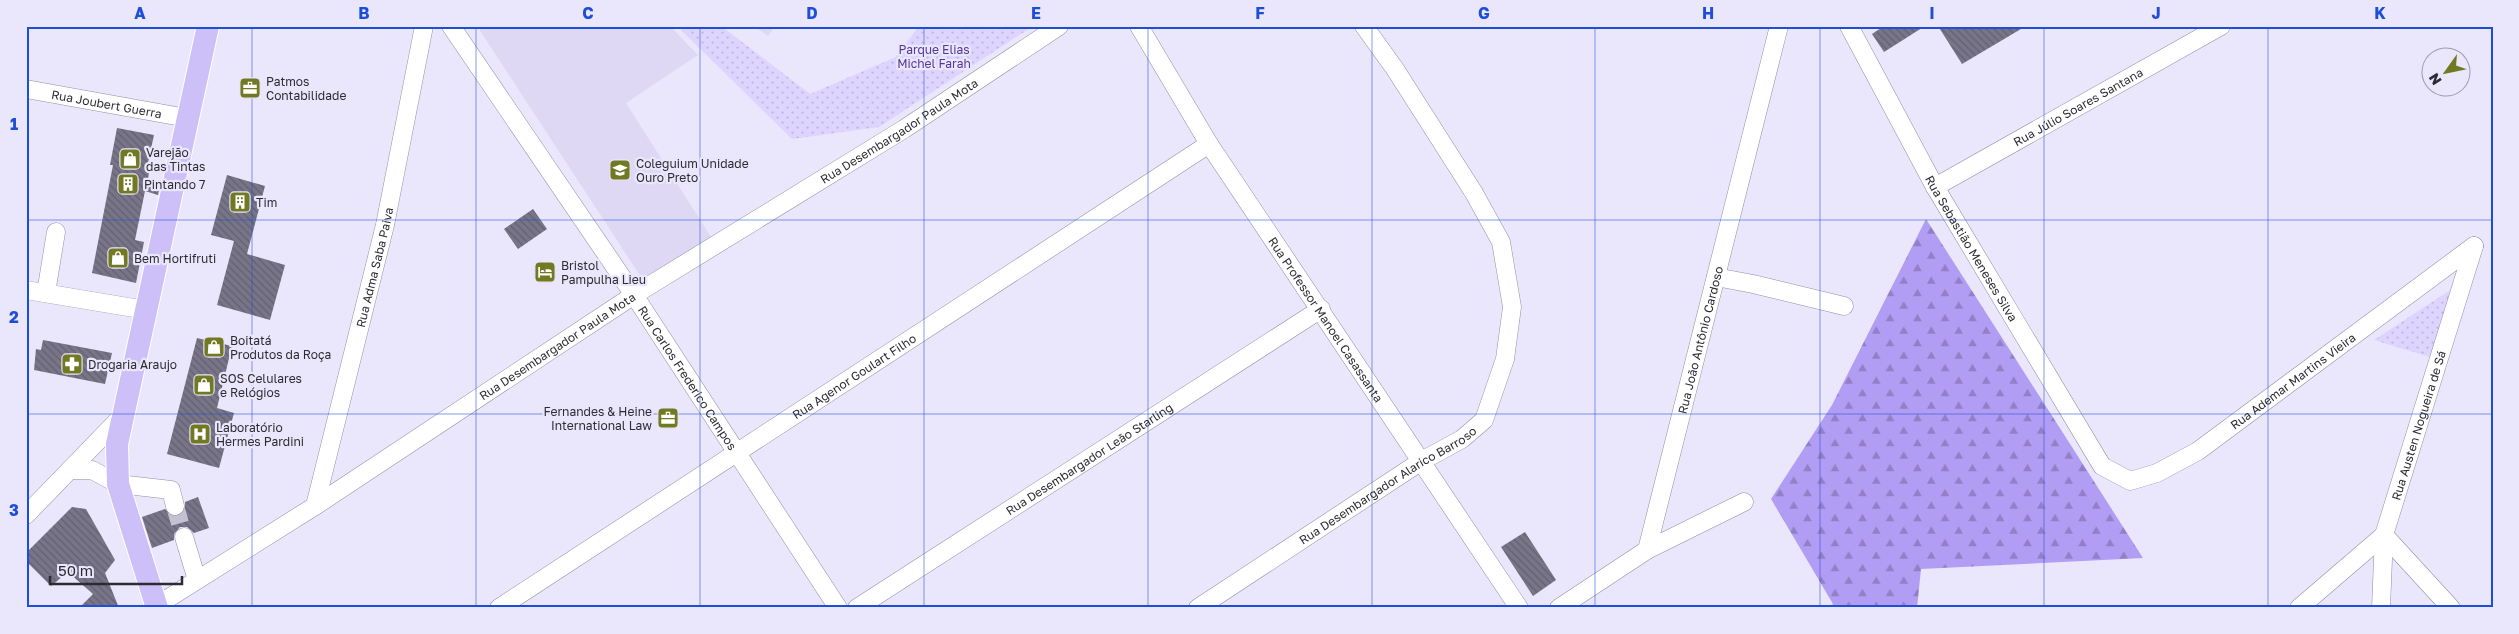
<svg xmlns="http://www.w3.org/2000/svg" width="2519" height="634" viewBox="0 0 2519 634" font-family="'Golos Text',sans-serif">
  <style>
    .built { fill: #ded8f4 }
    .forest { fill: url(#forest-firs) }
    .park { fill: url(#park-dots) }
    .building { fill: url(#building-back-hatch) }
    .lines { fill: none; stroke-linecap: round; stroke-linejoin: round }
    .minor-tunnel { stroke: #c4c1d3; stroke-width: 18; stroke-dasharray: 18 9; stroke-linecap: butt }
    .minor-casing { stroke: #938fa2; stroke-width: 19 }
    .major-casing { stroke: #fff; stroke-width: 24 }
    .minor { stroke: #fff; stroke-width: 18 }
    .major { stroke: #cdbff7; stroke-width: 22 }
    .grid { fill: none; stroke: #1d4ed8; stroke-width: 1; stroke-opacity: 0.55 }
    .labels { text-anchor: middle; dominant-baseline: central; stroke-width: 4.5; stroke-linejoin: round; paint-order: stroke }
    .park-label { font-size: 12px; fill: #57369a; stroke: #eae6fb }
    .poi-label { font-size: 12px; fill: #2c2b33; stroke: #eae6fb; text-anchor: start }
    .street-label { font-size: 12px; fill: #2c2b33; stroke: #eae6fb }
    .neatline { fill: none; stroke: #1d4ed8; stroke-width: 2 }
    .grid-label { font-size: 16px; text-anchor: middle; font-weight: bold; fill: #1d4ed8 }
  </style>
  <defs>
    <pattern id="forest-firs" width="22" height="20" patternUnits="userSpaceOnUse" patternTransform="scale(1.25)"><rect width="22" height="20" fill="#b29df4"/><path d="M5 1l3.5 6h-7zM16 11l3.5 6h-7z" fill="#9180c6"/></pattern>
    <pattern id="park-dots" width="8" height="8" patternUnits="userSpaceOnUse" patternTransform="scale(1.25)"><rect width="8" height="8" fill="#ddd5ff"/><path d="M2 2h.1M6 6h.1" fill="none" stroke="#beb7db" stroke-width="1.8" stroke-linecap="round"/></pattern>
    <pattern id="building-back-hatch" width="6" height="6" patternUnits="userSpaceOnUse" patternTransform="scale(1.25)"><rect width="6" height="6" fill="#797588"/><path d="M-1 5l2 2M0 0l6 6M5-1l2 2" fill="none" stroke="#636070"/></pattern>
  </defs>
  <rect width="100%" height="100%" fill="#eae6fb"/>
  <g class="built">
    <path d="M477 26H670L698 55 626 103 711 237 643 280Z"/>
    <path d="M754 26H775L768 36Z"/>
  </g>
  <path class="forest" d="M1926 219 2143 558 1921 569 1917 608H1829L1833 604 1771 499 1832 405Z"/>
  <g class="park">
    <path d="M677 26H721L810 94 896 57 919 26H1033L879 127 792 139Z"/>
    <path d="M2455 287 2430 357 2374 340Z"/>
  </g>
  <g class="building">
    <path d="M1884 26H1925L1884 52 1872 34Z"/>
    <path d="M1938 26H2026L1962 64Z"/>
    <path d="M117 128 154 135 146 172 149 173 148 179 161 181 158 195 145 191 135 240 144 242 136 283 92 273 113 165H110Z"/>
    <path d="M227 175 265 186 247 254 285 265 270 320 217 305 234 241 211 235Z"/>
    <path d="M533 209 547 229 518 249 504 229Z"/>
    <path d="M197 338 232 346 217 408 234 413 219 468 167 454Z"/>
    <path d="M43 340 112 353 105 384 34 370 36 349 41 350Z"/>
    <path d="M198 497 209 528 194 533 187 527H180L174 534V540L152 548 142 517 165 509 172 516H178L185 509V502Z"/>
    <path d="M72 507 86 509 115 560 105 573 119 608H79L93 594 68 572 51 586 26 561V553Z"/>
    <path d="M1525 532 1556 580 1533 596 1501 547Z"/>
  </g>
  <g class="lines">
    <path class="minor-tunnel" d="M175 506 184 537"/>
    <g class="minor-casing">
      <g id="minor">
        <path id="s1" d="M451 26 634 295 838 608"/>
        <path id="s2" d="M1139 26 1209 144 1519 608"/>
        <path id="s3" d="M1849 26 1935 187 2102 466 2130 481 2157 473 2198 451 2474 246"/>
        <path id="s4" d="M26 89 187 118"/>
        <path id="s5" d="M1935 187 2221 26"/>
        <path d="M1716 277 1753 284 1844 306"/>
        <path d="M26 290 146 310"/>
        <path d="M46 293 56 232"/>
        <path d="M70 470H92L118 484 171 490 175 506"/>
        <path id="s6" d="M315 506 385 225 424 26"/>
        <path d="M26 515 122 416"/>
        <path d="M184 537 197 580"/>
        <path d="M1647 550 1744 502"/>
        <path id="s7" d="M156 606 315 506 634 295 904 129 1059 26"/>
        <path id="s8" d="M499 608 1209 144"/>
        <path id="s9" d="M857 608 1321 309"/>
        <path id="s10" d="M1198 608 1420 462 1462 439 1484 420 1505 359 1512 307 1501 242 1474 193 1395 69 1364 26"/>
        <path id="s11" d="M1559 608 1647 550 1779 26"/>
        <path d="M2299 608 2384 535 2451 608"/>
        <path id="s12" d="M2381 608 2384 535 2474 246"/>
      </g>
    </g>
    <g class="major-casing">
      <path id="major" d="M157 608 118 484 117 444 208 26"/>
    </g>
    <use href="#minor" class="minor"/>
    <use href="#major" class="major"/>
  </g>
  <path class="grid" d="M252 26V608M476 26V608M700 26V608M924 26V608M1148 26V608M1372 26V608M1595 26V608M1820 26V608M2044 26V608M2268 26V608M26 220H2493M26 414H2493"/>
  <defs>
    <g id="office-square" transform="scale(1.125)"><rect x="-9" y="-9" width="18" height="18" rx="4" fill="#717923" stroke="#eae6fb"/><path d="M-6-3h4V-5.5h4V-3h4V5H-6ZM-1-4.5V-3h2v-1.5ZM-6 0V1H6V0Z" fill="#fff"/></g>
    <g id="shop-square" transform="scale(1.125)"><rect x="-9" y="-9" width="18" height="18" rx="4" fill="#717923" stroke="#eae6fb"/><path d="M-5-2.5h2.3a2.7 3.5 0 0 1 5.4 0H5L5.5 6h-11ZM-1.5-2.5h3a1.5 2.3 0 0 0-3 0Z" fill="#fff"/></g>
    <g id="school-square" transform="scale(1.125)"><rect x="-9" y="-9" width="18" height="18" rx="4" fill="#717923" stroke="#eae6fb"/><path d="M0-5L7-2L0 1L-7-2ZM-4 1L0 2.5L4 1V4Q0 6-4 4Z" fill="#fff"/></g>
    <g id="building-square" transform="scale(1.125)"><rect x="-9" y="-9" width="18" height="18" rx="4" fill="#717923" stroke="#eae6fb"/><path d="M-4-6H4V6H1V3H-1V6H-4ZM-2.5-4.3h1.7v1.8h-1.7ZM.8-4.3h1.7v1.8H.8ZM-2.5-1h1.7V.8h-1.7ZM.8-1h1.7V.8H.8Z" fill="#fff"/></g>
    <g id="hotel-square" transform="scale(1.125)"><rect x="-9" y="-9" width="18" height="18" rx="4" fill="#717923" stroke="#eae6fb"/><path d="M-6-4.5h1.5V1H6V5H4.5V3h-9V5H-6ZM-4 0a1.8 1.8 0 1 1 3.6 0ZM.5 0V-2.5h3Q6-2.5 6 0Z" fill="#fff"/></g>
    <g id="pharmacy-square" transform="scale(1.125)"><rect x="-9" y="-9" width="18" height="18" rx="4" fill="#717923" stroke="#eae6fb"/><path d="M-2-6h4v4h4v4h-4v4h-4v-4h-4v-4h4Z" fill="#fff"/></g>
    <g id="hospital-square" transform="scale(1.125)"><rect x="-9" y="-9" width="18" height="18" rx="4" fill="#717923" stroke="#eae6fb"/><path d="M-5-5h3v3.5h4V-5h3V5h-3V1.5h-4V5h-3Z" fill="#fff"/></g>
  </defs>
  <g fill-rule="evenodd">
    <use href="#office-square" x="250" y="88"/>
    <use href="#shop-square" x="130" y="159"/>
    <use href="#school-square" x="620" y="170"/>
    <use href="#building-square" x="128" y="184"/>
    <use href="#building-square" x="240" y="202"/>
    <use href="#shop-square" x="118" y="258"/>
    <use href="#hotel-square" x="545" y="272"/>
    <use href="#shop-square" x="214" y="347"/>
    <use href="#pharmacy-square" x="72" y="364"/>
    <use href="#shop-square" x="204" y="385"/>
    <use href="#office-square" x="668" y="418"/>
    <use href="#hospital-square" x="200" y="434"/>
  </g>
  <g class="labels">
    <g class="park-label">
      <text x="934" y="49">Parque Elias<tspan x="934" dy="14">Michel Farah</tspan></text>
    </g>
    <g class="poi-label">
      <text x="266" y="81">Patmos<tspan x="266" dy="14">Contabilidade</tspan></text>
      <text x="146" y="152">Varejão<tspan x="146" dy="14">das Tintas</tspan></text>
      <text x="636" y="163">Coleguium Unidade<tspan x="636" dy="14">Ouro Preto</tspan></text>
      <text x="144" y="184">Pintando 7</text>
      <text x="256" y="202">Tim</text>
      <text x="134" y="258">Bem Hortifruti</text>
      <text x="561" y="265">Bristol<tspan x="561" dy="14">Pampulha Lieu</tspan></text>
      <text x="230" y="340">Boitatá<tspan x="230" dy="14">Produtos da Roça</tspan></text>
      <text x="88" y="364">Drogaria Araujo</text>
      <text x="220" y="378">SOS Celulares<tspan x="220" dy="14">e Relógios</tspan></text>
      <text x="652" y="411" text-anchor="end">Fernandes &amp; Heine<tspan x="652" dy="14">International Law</tspan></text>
      <text x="216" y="427">Laboratório<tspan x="216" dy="14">Hermes Pardini</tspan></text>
    </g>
    <g class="street-label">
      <text stroke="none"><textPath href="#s4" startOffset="82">Rua Joubert Guerra</textPath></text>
      <text stroke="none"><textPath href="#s5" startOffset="164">Rua Júlio Soares Santana</textPath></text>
      <text stroke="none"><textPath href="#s7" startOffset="882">Rua Desembargador Paula Mota</textPath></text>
      <text stroke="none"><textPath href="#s3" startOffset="254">Rua Sebastião Meneses Silva</textPath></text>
      <text stroke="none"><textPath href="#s6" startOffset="246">Rua Adma Saba Paiva</textPath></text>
      <text stroke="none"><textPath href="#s2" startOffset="348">Rua Professor Manoel Casassanta</textPath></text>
      <text stroke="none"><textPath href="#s11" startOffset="322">Rua João Antônio Cardoso</textPath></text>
      <text stroke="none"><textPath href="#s7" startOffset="478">Rua Desembargador Paula Mota</textPath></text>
      <text stroke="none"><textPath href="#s8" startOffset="424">Rua Agenor Goulart Filho</textPath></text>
      <text stroke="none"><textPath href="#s1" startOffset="424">Rua Carlos Frederico Campos</textPath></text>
      <text stroke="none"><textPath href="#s3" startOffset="732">Rua Ademar Martins Vieira</textPath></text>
      <text stroke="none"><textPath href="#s12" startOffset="188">Rua Austen Nogueira de Sá</textPath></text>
      <text stroke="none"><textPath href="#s9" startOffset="276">Rua Desembargador Leão Starling</textPath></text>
      <text stroke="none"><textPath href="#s10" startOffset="226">Rua Desembargador Alarico Barroso</textPath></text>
    </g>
  </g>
  <rect width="2519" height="634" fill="none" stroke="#eae6fb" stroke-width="55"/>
  <g transform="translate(2446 72) rotate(237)"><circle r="24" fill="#eae6fb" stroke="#9e9bab"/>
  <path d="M0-4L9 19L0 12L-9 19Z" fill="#717923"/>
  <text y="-8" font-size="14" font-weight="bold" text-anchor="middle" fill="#2c2b33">N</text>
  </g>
  <path d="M50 576v8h132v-8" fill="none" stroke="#2c2b33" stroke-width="2.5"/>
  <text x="58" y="576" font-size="15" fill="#2c2b33" stroke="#eae6fb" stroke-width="4" paint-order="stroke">50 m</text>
  <rect x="28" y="28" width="2464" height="578" class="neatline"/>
  <g class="grid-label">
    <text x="140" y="19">A</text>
    <text x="364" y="19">B</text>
    <text x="588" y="19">C</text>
    <text x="812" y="19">D</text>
    <text x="1036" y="19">E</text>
    <text x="1260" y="19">F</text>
    <text x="1484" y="19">G</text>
    <text x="1708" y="19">H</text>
    <text x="1932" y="19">I</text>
    <text x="2156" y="19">J</text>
    <text x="2380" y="19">K</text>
    <text x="14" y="130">1</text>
    <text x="14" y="323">2</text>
    <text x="14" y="516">3</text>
  </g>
</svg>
